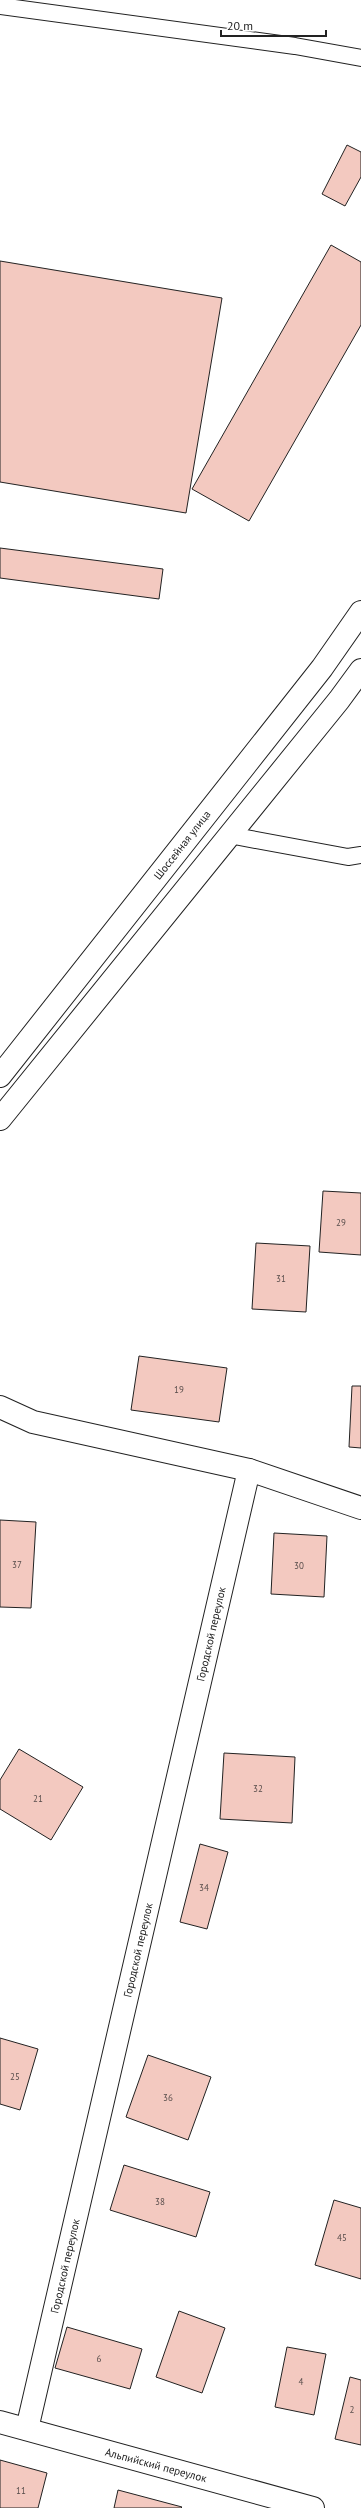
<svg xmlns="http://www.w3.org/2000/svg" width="361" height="2508" viewBox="0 0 361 2508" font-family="'PT Sans',sans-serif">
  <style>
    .building { fill: #f3c9c0; stroke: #222 }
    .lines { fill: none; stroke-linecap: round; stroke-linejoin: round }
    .service-casing { stroke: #222; stroke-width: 18 }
    .minor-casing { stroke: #222; stroke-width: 24 }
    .secondary-casing { stroke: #222; stroke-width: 24 }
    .service { stroke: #fff; stroke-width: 16 }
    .minor { stroke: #fff; stroke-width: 22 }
    .secondary { stroke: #fff; stroke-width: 22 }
    .labels { text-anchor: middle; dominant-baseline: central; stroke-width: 3; stroke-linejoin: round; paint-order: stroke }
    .number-label { font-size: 9px; fill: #564c4a }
    .street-label { font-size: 11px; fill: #222; stroke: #fff }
  </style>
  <rect width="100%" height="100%" fill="#fff"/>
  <g class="building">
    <path d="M347 145 361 152V177L345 206 322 194Z"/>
    <path d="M331 245 361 262V325L249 521 192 489Z"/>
    <path d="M0 261 222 298 186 513 0 482Z"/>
    <path d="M0 548 163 569 159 599 0 578Z"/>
    <path d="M323 1191 361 1193V1255L319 1252Z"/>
    <path d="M256 1243 310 1246 306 1312 252 1309Z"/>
    <path d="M139 1356 227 1368 219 1422 131 1410Z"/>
    <path d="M352 1386H361V1448L349 1447Z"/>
    <path d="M0 1520 36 1522 31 1608 0 1607Z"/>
    <path d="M274 1533 327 1536 324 1597 271 1594Z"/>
    <path d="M19 1749 83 1787 51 1840 0 1809V1780Z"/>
    <path d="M224 1753 295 1757 292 1823 220 1819Z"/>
    <path d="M200 1844 228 1852 207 1929 180 1922Z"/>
    <path d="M0 2038 38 2049 20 2110 0 2104Z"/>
    <path d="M148 2055 211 2077 188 2140 126 2117Z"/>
    <path d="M124 2165 210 2192 196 2237 110 2210Z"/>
    <path d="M334 2200 361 2208V2279L315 2265Z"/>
    <path d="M179 2311 225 2328 202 2393 156 2377Z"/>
    <path d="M67 2327 142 2349 130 2389 55 2368Z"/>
    <path d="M287 2347 326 2354 314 2415 275 2407Z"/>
    <path d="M350 2377 361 2380V2445L335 2439Z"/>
    <path d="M0 2460 47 2473 38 2508H0Z"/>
    <path d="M118 2490 182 2507 181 2508H114Z"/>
  </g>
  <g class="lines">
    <g class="service-casing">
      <g id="service">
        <path d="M0 6 295 46 361 58"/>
        <path d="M229 835 348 857 361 855"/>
      </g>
    </g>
    <g class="minor-casing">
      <g id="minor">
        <path d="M0 1407 33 1422 249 1470 361 1508"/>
        <path d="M0 2422 313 2508"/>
        <path d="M27 2429 249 1470"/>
      </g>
    </g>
    <g class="secondary-casing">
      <g id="secondary">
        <path d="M0 1076 322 668 361 612"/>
        <path d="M0 1119 339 700 361 670"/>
      </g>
    </g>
    <use href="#service" class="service"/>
    <use href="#minor" class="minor"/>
    <use href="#secondary" class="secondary"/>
  </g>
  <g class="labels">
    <g class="number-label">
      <text x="341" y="1222">29</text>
      <text x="281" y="1278">31</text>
      <text x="179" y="1389">19</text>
      <text x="17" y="1564">37</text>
      <text x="299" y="1565">30</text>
      <text x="258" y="1788">32</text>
      <text x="38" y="1798">21</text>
      <text x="204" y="1887">34</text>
      <text x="15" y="2076">25</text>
      <text x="168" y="2097">36</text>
      <text x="160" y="2201">38</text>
      <text x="342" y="2237">45</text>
      <text x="99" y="2358">6</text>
      <text x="301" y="2381">4</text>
      <text x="352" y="2409">2</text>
      <text x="21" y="2490">11</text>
    </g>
    <g class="street-label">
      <text transform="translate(182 845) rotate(-52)">Шоссейная улица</text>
      <text transform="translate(211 1634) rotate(-77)">Городской переулок</text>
      <text transform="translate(138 1950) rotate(-77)">Городской переулок</text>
      <text transform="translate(65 2266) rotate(-77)">Городской переулок</text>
      <text transform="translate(156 2465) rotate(15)">Альпийский переулок</text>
    </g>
  </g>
  <path d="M221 30v6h105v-6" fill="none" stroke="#222222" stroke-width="2"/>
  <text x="227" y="30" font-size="12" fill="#222222" stroke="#ffffff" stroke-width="3" paint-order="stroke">20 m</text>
</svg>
